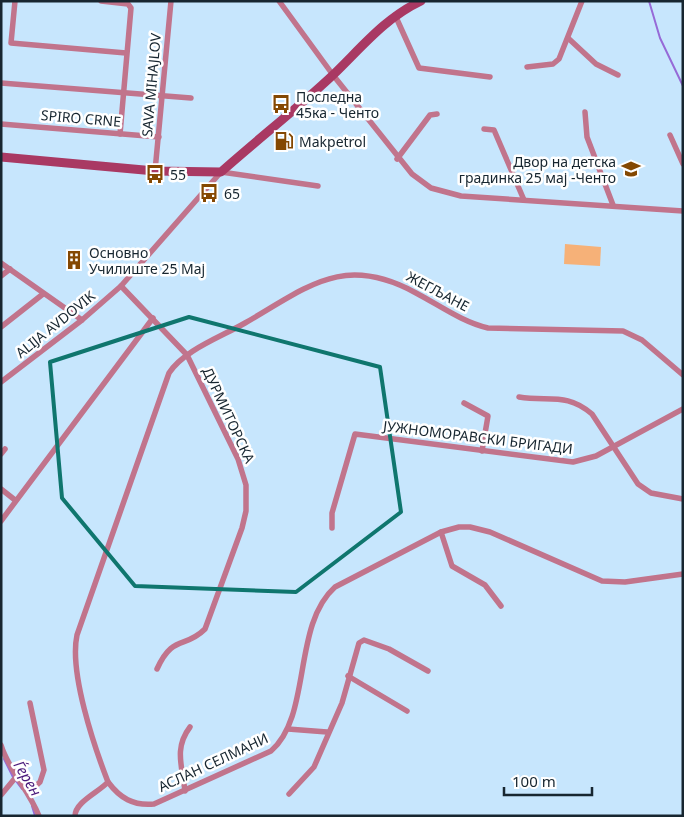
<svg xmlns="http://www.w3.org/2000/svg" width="684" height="817" viewBox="0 0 684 817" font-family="'Noto Sans',sans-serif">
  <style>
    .green { fill: #f6b178 }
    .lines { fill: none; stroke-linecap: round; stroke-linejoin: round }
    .stream { stroke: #966ad7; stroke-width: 2 }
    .street { stroke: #c1748c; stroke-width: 5.5 }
    .secondary { stroke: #a93963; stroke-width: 9 }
    .marked { fill: none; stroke: #0f766e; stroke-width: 4; stroke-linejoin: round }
    .labels { text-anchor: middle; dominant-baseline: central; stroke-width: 5; stroke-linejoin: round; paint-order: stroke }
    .street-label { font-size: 14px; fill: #172630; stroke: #fff }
    .poi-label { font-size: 14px; fill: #172630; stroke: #fff; text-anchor: start }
    .water-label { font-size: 15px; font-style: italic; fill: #49197b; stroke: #fff }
  </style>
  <rect width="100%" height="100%" fill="#c7e6fd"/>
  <path class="green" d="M565 244 601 247 600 266 564 264Z"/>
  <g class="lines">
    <g class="stream">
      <path d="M649 1 660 38 683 86"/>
      <path d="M4 759 13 777"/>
      <path d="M16 781 22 789"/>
      <path d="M32 806 35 816"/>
    </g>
    <g class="street">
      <path d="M15 1 11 43 126 53"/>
      <path d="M101 1 128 4 131 8 120 134"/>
      <path d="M279 1 333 75 412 174 431 188 461 196 683 211"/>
      <path d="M395 15 419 68 490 77"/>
      <path d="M568 38 596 64 618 75"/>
      <path d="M527 67 553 64 559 59 582 1"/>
      <path d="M1 83 191 98"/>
      <path d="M585 112 587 137 613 205"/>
      <path d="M1 124 159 137"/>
      <path d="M484 129 494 130 524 200"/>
      <path d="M670 135 683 164"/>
      <path d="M397 159 430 115 437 114"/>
      <path d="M155 171 171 1"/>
      <path d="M1 263 82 320"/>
      <path d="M1 276 10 269"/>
      <path d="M121 286 187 355 238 459 246 485V511L242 528 205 629C185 649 173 634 157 669"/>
      <path d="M1 327 43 294"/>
      <path d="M683 375 642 340 623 331 488 328C462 322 439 305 416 293 343 253 308 287 245 323 221 337 184 350 169 373L77 635C69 672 94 746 108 782 120 798 133 806 154 804L271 751C312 716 292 625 335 587L441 532 459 527H470L490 532 602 581 625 582 683 574"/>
      <path d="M1 382 82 320 121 286 221 172 318 186"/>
      <path d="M519 397C548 402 567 392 592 414L638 484 651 493 683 499"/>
      <path d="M464 403 488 416 482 451"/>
      <path d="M1 454 5 449"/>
      <path d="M1 489 15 500"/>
      <path d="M1 521 153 318"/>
      <path d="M332 528V513L355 434 573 462 596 456 683 409"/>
      <path d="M441 532 452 566 485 585 501 606"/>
      <path d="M348 676 407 711"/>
      <path d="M288 729 327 732"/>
      <path d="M1 745C9 771 29 790 39 816"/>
      <path d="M185 791C182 766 174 748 190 727"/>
      <path d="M28 793 40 782 44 770 30 703"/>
      <path d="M289 794 314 767 342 703 359 643 364 640 389 649 428 671"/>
      <path d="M1 795 16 777"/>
      <path d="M75 816C75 802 99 792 108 782"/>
    </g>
    <path class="secondary" d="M1 157 155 171 221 172C258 139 298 108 334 74 362 47 385 18 421 1"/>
  </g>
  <path class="marked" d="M189 317 380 367 401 512 296 592 135 586 62 498 50 362Z"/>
  <defs>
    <g id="bus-bare" transform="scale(1.5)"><path d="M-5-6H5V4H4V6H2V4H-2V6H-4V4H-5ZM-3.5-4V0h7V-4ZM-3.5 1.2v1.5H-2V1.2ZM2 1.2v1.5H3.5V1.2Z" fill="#844802" stroke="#fff" stroke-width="2.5" paint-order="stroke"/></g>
    <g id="fuel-bare" transform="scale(1.5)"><path d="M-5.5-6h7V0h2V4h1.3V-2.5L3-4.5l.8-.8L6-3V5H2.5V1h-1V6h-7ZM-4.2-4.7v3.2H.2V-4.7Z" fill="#844802" stroke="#fff" stroke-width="2.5" paint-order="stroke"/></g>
    <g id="school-bare" transform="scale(1.5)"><path d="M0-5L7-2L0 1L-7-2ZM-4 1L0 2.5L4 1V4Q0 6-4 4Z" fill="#844802" stroke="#fff" stroke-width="2.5" paint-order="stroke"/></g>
    <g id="building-bare" transform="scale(1.5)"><path d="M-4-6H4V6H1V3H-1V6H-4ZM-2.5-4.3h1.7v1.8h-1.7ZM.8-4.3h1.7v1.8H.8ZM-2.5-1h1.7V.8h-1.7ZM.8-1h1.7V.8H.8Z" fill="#844802" stroke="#fff" stroke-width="2.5" paint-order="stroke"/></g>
  </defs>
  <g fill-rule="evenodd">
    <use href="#bus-bare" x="281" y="104"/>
    <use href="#fuel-bare" x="284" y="141"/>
    <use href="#school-bare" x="631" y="169"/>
    <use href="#bus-bare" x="155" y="174"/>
    <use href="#bus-bare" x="209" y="193"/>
    <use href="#building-bare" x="74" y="260"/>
  </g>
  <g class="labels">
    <g class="street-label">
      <text transform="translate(151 85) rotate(-85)">SAVA MIHAJLOV</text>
      <text transform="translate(81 118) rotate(5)">SPIRO CRNE</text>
      <text transform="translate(438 291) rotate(28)">ЖЕГЉАНЕ</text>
      <text transform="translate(55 324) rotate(-39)">ALIJA AVDOVIK</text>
      <text transform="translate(229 415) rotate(65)">ДУРМИТОРСКА</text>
      <text transform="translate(478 437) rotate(7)">ЈУЖНОМОРАВСКИ БРИГАДИ</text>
      <text transform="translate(213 762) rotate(-25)">АСЛАН СЕЛМАНИ</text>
    </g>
    <g class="poi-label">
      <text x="296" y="96">Последна<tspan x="296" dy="16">45ка - Ченто</tspan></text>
      <text x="299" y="141">Makpetrol</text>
      <text x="616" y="161" text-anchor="end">Двор на детска<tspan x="616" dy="16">градинка 25 мај -Ченто</tspan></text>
      <text x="170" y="174">55</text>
      <text x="224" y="193">65</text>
      <text x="89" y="252">Основно<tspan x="89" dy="16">Училиште 25 Мај</tspan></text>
    </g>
    <g class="water-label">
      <text transform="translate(28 778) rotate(59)">Ѓерен</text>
    </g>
  </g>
  <rect width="684" height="817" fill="none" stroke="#172630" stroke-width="5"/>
  <path d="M504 787v8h88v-8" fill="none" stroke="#172630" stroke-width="2.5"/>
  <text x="512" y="787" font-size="15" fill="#172630" stroke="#ffffff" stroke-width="4" paint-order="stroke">100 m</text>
</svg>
